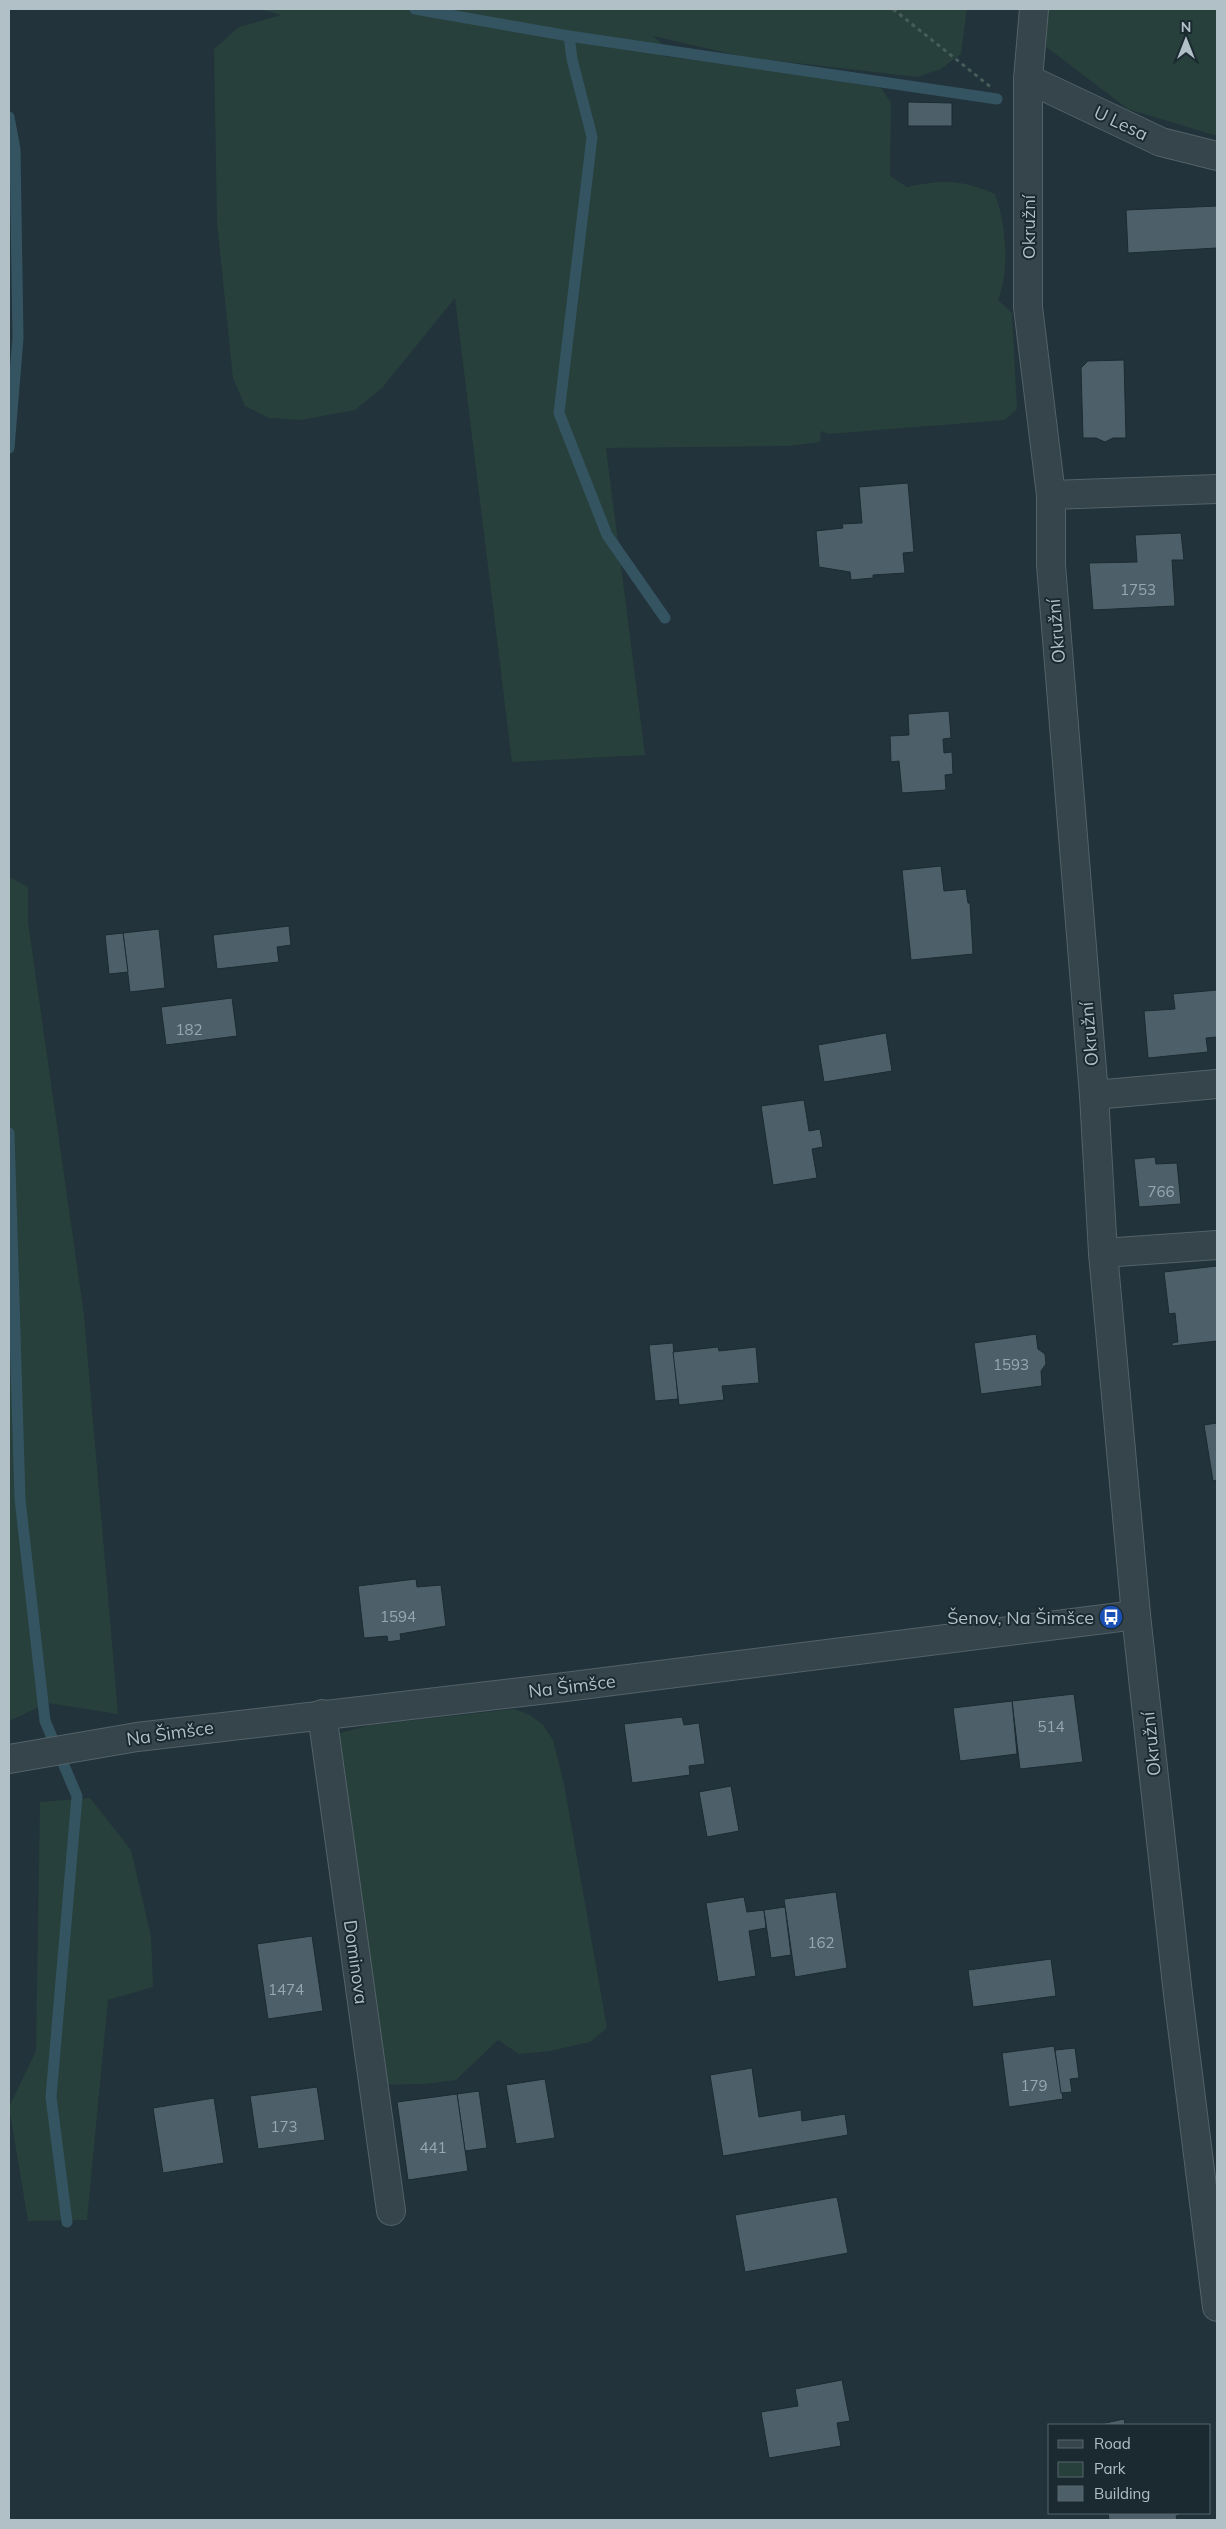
<svg xmlns="http://www.w3.org/2000/svg" width="1226" height="2529" viewBox="0 0 1226 2529" font-family="Mulish,sans-serif">
  <style>
    .green { fill: #27403b }
    .lines { fill: none; stroke-linecap: round; stroke-linejoin: round }
    .stream { stroke: #355462; stroke-width: 11 }
    .building { fill: #4d6069; stroke: #1d2b32 }
    .minor-casing { stroke: #546269; stroke-width: 30 }
    .path { stroke: #465d5a; stroke-width: 3; stroke-dasharray: 4 4; stroke-linecap: butt }
    .minor { stroke: #36444b; stroke-width: 28 }
    .labels { text-anchor: middle; dominant-baseline: central; stroke-width: 4; stroke-linejoin: round; paint-order: stroke }
    .number-label { font-size: 15px; fill: #98a7b0 }
    .street-label { font-size: 18px; fill: #b1bfc7; stroke: #1b2930 }
    .poi-label { font-size: 18px; fill: #b1bfc7; stroke: #1b2930; text-anchor: end }
  </style>
  <rect width="100%" height="100%" fill="#22333b"/>
  <g class="green">
    <path d="M259 9H967L961 54 941 69 917 77 744 57 653 36 661 43 662 56 775 70 881 88 891 103 890 176 907 187C944 180 960 179 995 194 1006 224 1010 270 998 300L1012 313 1017 409 1005 420 829 434 821 431 820 442 788 446 606 448 645 755 512 762 455 298 382 388 355 410 301 420 269 418 245 406 233 378 217 223 214 49 239 27 281 15Z"/>
    <path d="M1048 9H1217V136L1128 109 1045 46Z"/>
    <path d="M9 877 28 887V922L84 1315 118 1714 48 1703 9 1721Z"/>
    <path d="M514 1709 530 1715 543 1725 553 1740 564 1784 607 2028 590 2042 550 2051 519 2054 498 2040 456 2080 424 2084 377 2085 337 1734 370 1725Z"/>
    <path d="M90 1798 131 1850 151 1936 153 1987 108 2000 87 2220 28 2221 9 2107 36 2051 40 1802Z"/>
  </g>
  <g class="lines">
    <g class="stream">
      <path d="M415 9 569 36 997 99"/>
      <path d="M569 36 572 59 592 137 559 413 607 535 665 618"/>
      <path d="M9 117 15 149 18 338 9 448"/>
      <path d="M9 1133 20 1499 45 1721 77 1796 51 2097 67 2222"/>
    </g>
  </g>
  <g class="building">
    <path d="M908 102 952 103V126H908Z"/>
    <path d="M1217 206V248L1128 253 1126 210Z"/>
    <path d="M1124 360 1126 438H1113L1105 442 1096 438H1083L1081 368 1088 361Z"/>
    <path d="M908 483 914 552 903 553 905 573 873 575V578L851 580 850 572 819 567 816 531 843 528 842 524 862 523 859 487Z"/>
    <path d="M1181 533 1184 560H1172L1175 606 1093 610 1089 563 1137 562 1135 535Z"/>
    <path d="M949 711 951 738 943 739 944 753 952 752 953 774 945 775 946 790 902 793 899 761 891 762 890 736 909 735 908 714Z"/>
    <path d="M941 866 944 891 966 889 968 903H970L973 954 911 960 902 870Z"/>
    <path d="M289 926 291 945 277 947 279 962 217 969 213 935Z"/>
    <path d="M159 929 165 988 130 992 123 933Z"/>
    <path d="M123 933 128 972 109 974 105 935Z"/>
    <path d="M1217 990V1037L1206 1038 1208 1052 1148 1058 1144 1011 1175 1009 1173 994Z"/>
    <path d="M232 998 237 1036 166 1045 161 1007Z"/>
    <path d="M886 1033 892 1071 824 1082 818 1045Z"/>
    <path d="M804 1100 809 1131 820 1129 823 1147 812 1149 817 1178 773 1185 761 1106Z"/>
    <path d="M1155 1157 1156 1164 1177 1163 1181 1204 1139 1207 1134 1159Z"/>
    <path d="M1217 1266V1341L1172 1346V1343L1178 1342 1175 1313 1169 1314 1164 1272Z"/>
    <path d="M1036 1334 1038 1349 1045 1354 1046 1364 1041 1371 1042 1386 981 1394 974 1343Z"/>
    <path d="M673 1343 678 1399 655 1401 649 1345Z"/>
    <path d="M718 1347 719 1351 756 1347 759 1383 722 1386 724 1400 679 1405 673 1352Z"/>
    <path d="M1217 1423V1480L1213 1481 1204 1425Z"/>
    <path d="M416 1579 417 1587 441 1585 446 1626 400 1634 401 1640 388 1642 387 1636 364 1638 358 1586Z"/>
    <path d="M1074 1694 1083 1762 1020 1769 1012 1701Z"/>
    <path d="M1012 1701 1017 1754 960 1761 953 1708Z"/>
    <path d="M682 1717 684 1725 699 1723 705 1764 689 1766 690 1775 632 1783 624 1724Z"/>
    <path d="M731 1786 739 1831 707 1837 699 1792Z"/>
    <path d="M836 1892 847 1968 795 1977 784 1899Z"/>
    <path d="M744 1897 747 1912 764 1910 766 1928 749 1931 756 1976 718 1982 706 1903Z"/>
    <path d="M785 1907 791 1955 771 1958 764 1910Z"/>
    <path d="M312 1936 323 2011 268 2019 257 1944Z"/>
    <path d="M1051 1959 1056 1996 973 2007 968 1970Z"/>
    <path d="M1054 2046 1063 2099 1009 2107 1002 2053Z"/>
    <path d="M1075 2048 1079 2078 1070 2079 1072 2092 1061 2093 1055 2050Z"/>
    <path d="M752 2068 759 2117 801 2110 802 2121 845 2114 848 2135 723 2156 710 2075Z"/>
    <path d="M545 2079 555 2138 516 2144 506 2085Z"/>
    <path d="M317 2087 325 2140 258 2149 250 2096Z"/>
    <path d="M479 2091 487 2148 465 2151 457 2094Z"/>
    <path d="M457 2094 468 2171 408 2180 397 2102Z"/>
    <path d="M214 2098 224 2163 163 2173 153 2108Z"/>
    <path d="M837 2197 848 2253 745 2272 735 2215Z"/>
    <path d="M842 2380 850 2421 837 2423 841 2446 769 2458 761 2412 798 2406 795 2389Z"/>
    <path d="M1124 2419 1125 2425H1096Z"/>
    <path d="M1108 2513H1180V2515L1176 2516 1177 2520H1109Z"/>
  </g>
  <g class="lines">
    <g class="minor-casing">
      <g id="minor">
        <path d="M1034 9 1028 79V307L1051 495V565L1094 1095 1103 1253 1136 1615 1178 1994 1217 2307"/>
        <path d="M1028 79 1161 142 1217 156"/>
        <path d="M1051 495 1217 489"/>
        <path d="M1094 1095 1217 1084"/>
        <path d="M1103 1253 1217 1245"/>
        <path d="M322 1714 391 2211"/>
        <path d="M9 1759 137 1737 565 1687 1136 1615"/>
      </g>
    </g>
    <path class="path" d="M893 9 992 88"/>
    <use href="#minor" class="minor"/>
  </g>
  <defs>
    <g id="bus-disc" transform="scale(1.25)"><circle r="9.5" fill="#1a4fb4" stroke="#1b2930"/><path d="M-5-6H5V4H4V6H2V4H-2V6H-4V4H-5ZM-3.5-4V0h7V-4ZM-3.5 1.2v1.5H-2V1.2ZM2 1.2v1.5H3.5V1.2Z" fill="#fff"/></g>
  </defs>
  <g fill-rule="evenodd">
    <use href="#bus-disc" x="1111" y="1617"/>
  </g>
  <g class="labels">
    <g class="number-label">
      <text x="1138" y="589">1753</text>
      <text x="189" y="1029">182</text>
      <text x="1161" y="1191">766</text>
      <text x="1011" y="1364">1593</text>
      <text x="398" y="1616">1594</text>
      <text x="1051" y="1726">514</text>
      <text x="821" y="1942">162</text>
      <text x="286" y="1989">1474</text>
      <text x="1034" y="2085">179</text>
      <text x="284" y="2126">173</text>
      <text x="433" y="2147">441</text>
    </g>
    <g class="street-label">
      <text transform="translate(1121 123) rotate(25)">U Lesa</text>
      <text transform="translate(1028 227) rotate(-90)">Okružní</text>
      <text transform="translate(1056 631) rotate(-95)">Okružní</text>
      <text transform="translate(1089 1034) rotate(-95)">Okružní</text>
      <text transform="translate(572 1686) rotate(-7)">Na Šimšce</text>
      <text transform="translate(170 1733) rotate(-8)">Na Šimšce</text>
      <text transform="translate(1151 1744) rotate(-96)">Okružní</text>
      <text transform="translate(356 1962) rotate(82)">Dominova</text>
    </g>
    <g class="poi-label">
      <text x="1094" y="1617">Šenov, Na Šimšce</text>
    </g>
  </g>
  <rect width="1226" height="2529" fill="none" stroke="#b1bfc7" stroke-width="20"/>
  <rect x="1048" y="2424" width="162" height="90" fill="#1b2930" stroke="#57656c"/>
  <rect x="1058" y="2440" width="25" height="8" fill="#36444b" stroke="#57656c"/>
  <text x="1094" y="2449" font-size="15" fill="#b1bfc7">Road</text>
  <rect x="1058" y="2462" width="25" height="15" fill="#27403b" stroke="#57656c"/>
  <text x="1094" y="2474" font-size="15" fill="#b1bfc7">Park</text>
  <rect x="1058" y="2486" width="25" height="15" fill="#4d6069" stroke="#57656c"/>
  <text x="1094" y="2499" font-size="15" fill="#b1bfc7">Building</text>
  <g transform="translate(1186 40)" stroke="#1b2930" stroke-width="4" paint-order="stroke">
  <path d="M0-4L9 19L0 12L-9 19Z" fill="#b1bfc7"/>
  <text y="-8" font-size="14" font-weight="bold" text-anchor="middle" fill="#b1bfc7">N</text>
  </g>
</svg>
